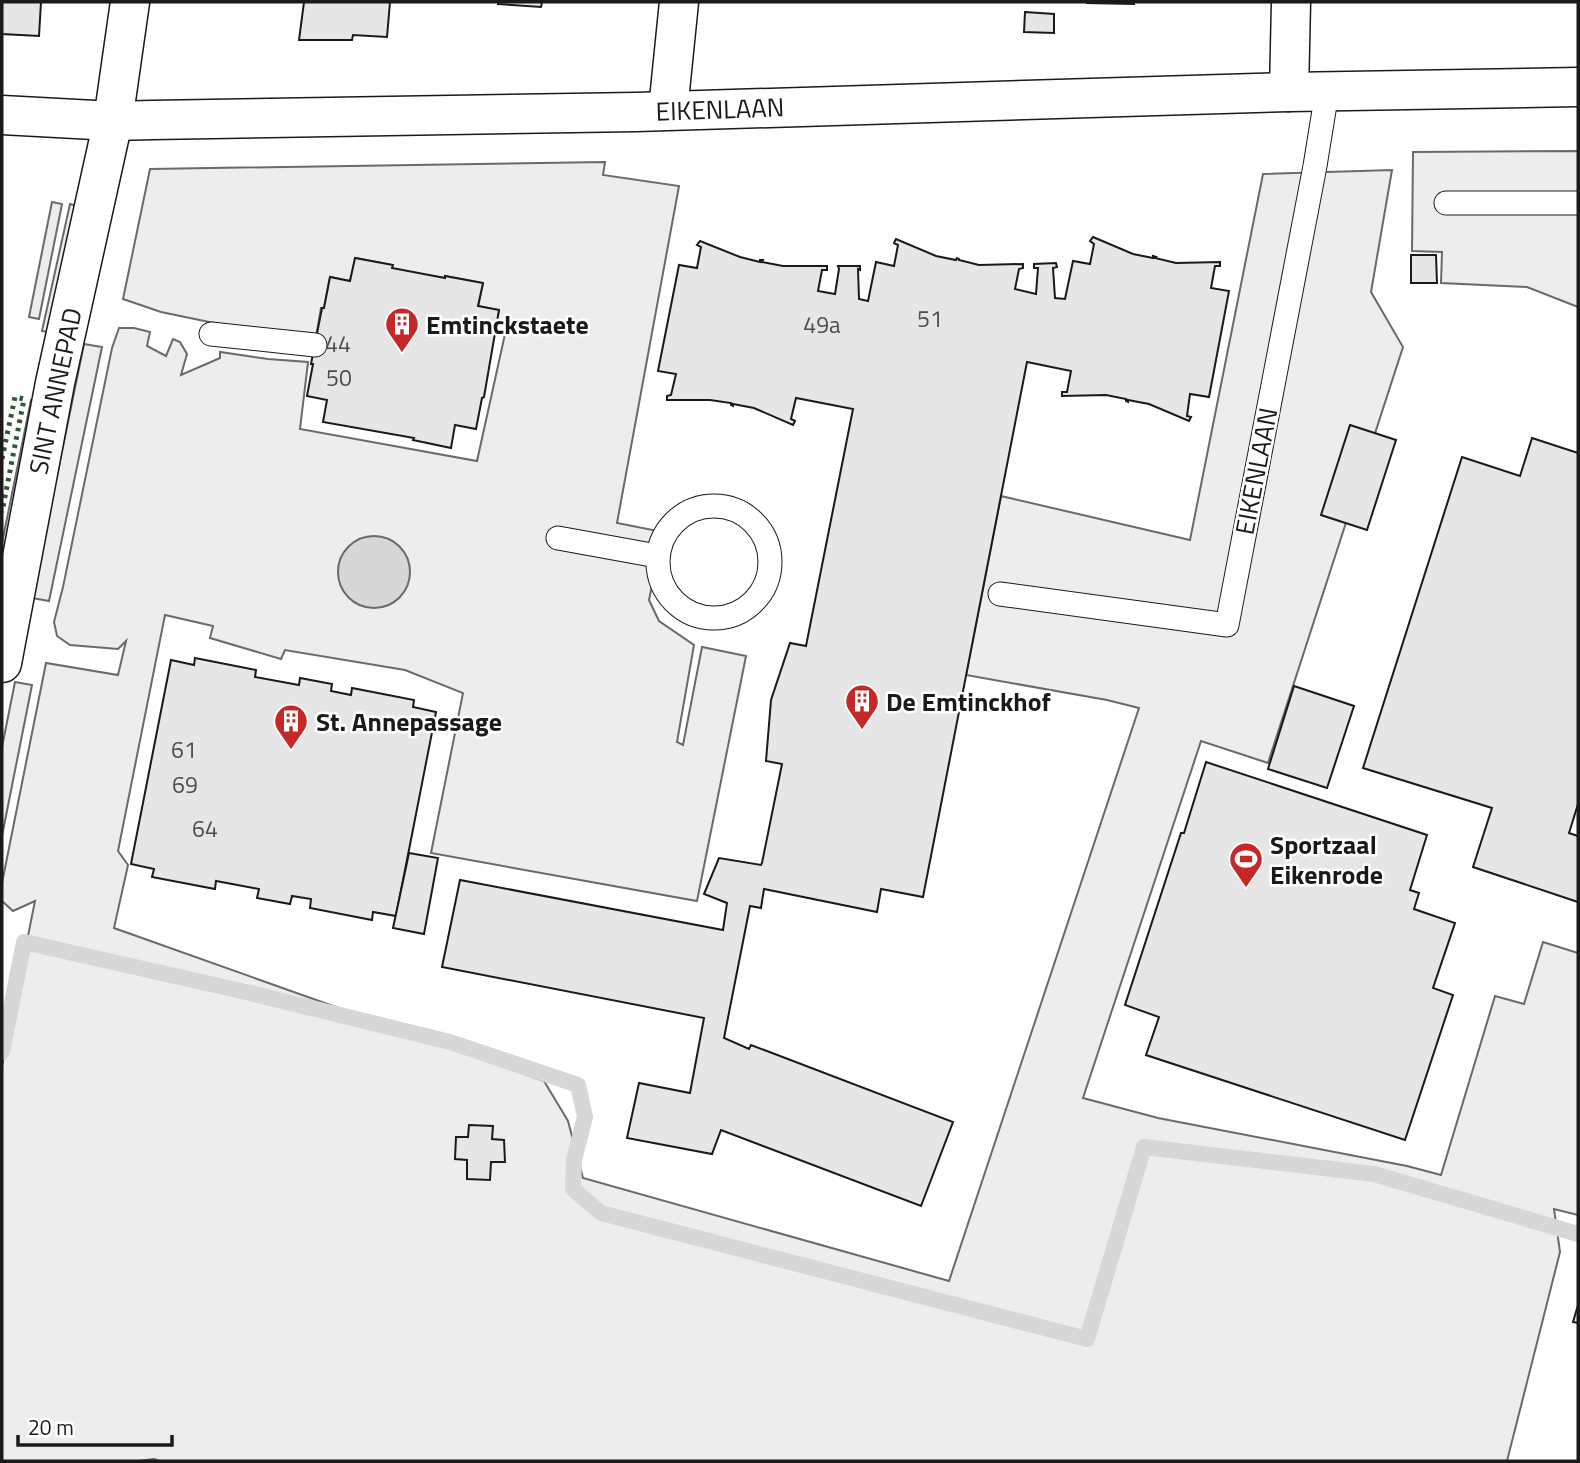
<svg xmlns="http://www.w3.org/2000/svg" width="1580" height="1463" viewBox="0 0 1580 1463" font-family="'Titillium Web',sans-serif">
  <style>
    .built { fill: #ededed; stroke: #6a6a6a; stroke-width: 2 }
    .water { fill: #d7d7d7; stroke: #6a6a6a; stroke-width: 2 }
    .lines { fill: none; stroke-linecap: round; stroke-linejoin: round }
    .stream { stroke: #d7d7d7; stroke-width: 16 }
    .building { fill: #e6e6e6; stroke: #1a1a1a; stroke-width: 2 }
    .lane-casing { stroke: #1a1a1a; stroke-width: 25 }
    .street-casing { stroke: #1a1a1a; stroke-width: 41 }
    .lane { stroke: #fff; stroke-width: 23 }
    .street { stroke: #fff; stroke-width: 38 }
    .hedge { stroke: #2b5a34; stroke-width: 5; stroke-dasharray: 3.5 5; stroke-linecap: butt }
    .labels { text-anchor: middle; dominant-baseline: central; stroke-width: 5; stroke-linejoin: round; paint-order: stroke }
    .number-label { font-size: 23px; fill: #4d4d4d }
    .street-label { font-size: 26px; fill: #1a1a1a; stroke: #fff }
    .poi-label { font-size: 26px; font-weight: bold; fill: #1a1a1a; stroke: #fff; text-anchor: start }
  </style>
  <rect width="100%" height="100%" fill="#fff"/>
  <g class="built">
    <path d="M1578 151V307L1527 287 1441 283 1442 252 1412 251 1413 152Z"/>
    <path d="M605 162 603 175 679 186 617 523 663 532 649 600 659 621 694 645 677 742 683 745 702 647 746 656 697 901 431 853 463 693 405 670 285 650 281 659 210 638 213 626 165 615 118 851 128 865 114 928 544 1081 568 1121 583 1178 949 1281 1139 708 1107 700 966 675 1001 496 1190 540 1263 174 1392 170 1371 292 1403 347 1268 763 1201 741 1083 1098 1158 1118 1407 1166 1441 1175 1495 996 1524 1004 1543 942 1578 953V1215L1554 1209 1560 1252 1507 1461H160L154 1459 138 1461H2V1066L35 901 13 911 2 901V883L46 663 118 675 126 641 118 649 70 645 57 636 54 622 63 587 112 348 119 328H134L150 332 147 346 166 356 173 339 180 342 187 354 181 375 220 358V352L268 359 308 362 300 429 477 461 507 325 496 324 499 310 478 306 483 283 445 276V278L392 271V265L356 258 350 281 330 277 324 308H321L316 337 243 329 161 312 123 299 150 169Z"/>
    <path d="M52 202 62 204 39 319 29 317Z"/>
    <path d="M70 204 85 208 57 334 42 331Z"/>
    <path d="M84 344 102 347 49 601 32 598Z"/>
    <path d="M31 400 42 403 11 556 2 554V543Z"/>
    <path d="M15 682 32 685 2 836V747Z"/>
  </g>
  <circle class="water" cx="374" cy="572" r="36"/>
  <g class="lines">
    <path class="stream" d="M2 1052 24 942 246 992 450 1042 578 1085 585 1117 574 1160 573 1189 601 1213 1087 1339 1144 1147 1374 1174 1578 1234"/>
  </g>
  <g class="building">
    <path d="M2 2H41L39 36 2 34Z"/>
    <path d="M304 2H390L387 37 353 35 352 40H299Z"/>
    <path d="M498 2H542L541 7 498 4Z"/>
    <path d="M1087 2H1134V4L1087 3Z"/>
    <path d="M1025 12 1054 14V33L1024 32Z"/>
    <path d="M1093 237 1133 254 1153 258V256L1156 257 1155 258 1176 263 1220 262V266H1215L1211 288 1229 291 1209 397 1190 394 1187 416 1191 417 1189 421 1149 404 1128 400V402L1126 401V399L1106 395 1062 396V392H1067L1071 371 1027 362 923 897 881 889 877 912 764 889 761 908 750 906 724 1038 749 1049 751 1045 953 1122 921 1206 721 1130 712 1154 627 1138 639 1083 690 1093 704 1018 442 967 460 880 723 930 727 903 704 894 719 858 761 865 762 863 782 764 766 761 771 700 790 643 806 646 853 409 796 398 791 419 795 421 793 425 754 408 733 404V406L731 405V403L710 400H667V396L671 395 676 374 658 371 679 265 697 268 701 247 697 245 700 241 740 257 760 262V260H763L762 262 783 266H827V270H822L818 291 835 294 839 269 838 266H860V270L858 269 859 299 868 301 876 262 894 266 898 245 894 243 896 239 936 256 956 260 957 258 959 259V260L979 265 1023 264V268L1019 269 1015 289 1036 294 1038 268H1034V264L1056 263 1057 267 1053 268 1055 298 1065 299 1073 261 1090 264 1094 244 1090 241Z"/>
    <path d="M1411 255H1436L1437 283H1411Z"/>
    <path d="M355 258 393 265 392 268 445 278V276L483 283 478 306 499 310 484 397 482 398 476 429 455 425 451 448 413 440 414 438 323 422 327 400 307 396 313 364H311L322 308H324L330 277 350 281Z"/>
    <path d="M1350 425 1396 440 1367 530 1321 515Z"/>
    <path d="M1532 438 1578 453V804L1569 833 1578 836V902L1473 867 1492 808 1363 768 1462 457 1520 476Z"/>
    <path d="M195 658 256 670 255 677 299 685 300 678 332 684 331 691 351 695 352 688 414 700 413 707 436 712 396 916 373 912 372 920 310 908 311 899 292 896 290 904 257 898 259 889 216 881 215 889 152 877 154 869 131 864 171 660 194 665Z"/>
    <path d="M1294 686 1354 706 1327 788 1268 769Z"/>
    <path d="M1206 762 1427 835 1410 890 1419 893 1414 909 1455 923 1433 988 1453 995 1405 1140 1146 1055 1159 1017 1125 1005 1181 833H1184Z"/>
    <path d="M409 853 438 858 424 934 393 928Z"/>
    <path d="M469 1125 493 1126 492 1139 504 1140 505 1162H491L490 1180 467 1179V1160L455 1159 456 1137H468Z"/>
    <path d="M1578 1305V1323L1573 1322Z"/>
  </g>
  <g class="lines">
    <g class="lane-casing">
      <g id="lane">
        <path d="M1446 203H1578"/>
        <path d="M211 334 315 345"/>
        <circle cx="714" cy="562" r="56"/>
        <path d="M558 538 657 556"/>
        <path d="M1000 594 1227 625 1315 166 1327 92"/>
      </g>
    </g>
    <g class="street-casing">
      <g id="street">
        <path d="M1289 92 1291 2"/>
        <path d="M668 110 679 2"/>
        <path d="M2 115 113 121 152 120 636 112 1289 92 1578 87"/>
        <path d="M2 663 55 383 113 121 130 2"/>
      </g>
    </g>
    <use href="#lane" class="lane"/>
    <use href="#street" class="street"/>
    <path class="hedge" d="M2 459 15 397 24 399 2 512"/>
  </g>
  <defs>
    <g id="building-pin" transform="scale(1.75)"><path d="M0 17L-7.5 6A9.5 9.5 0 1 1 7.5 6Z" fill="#c62828" stroke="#fff"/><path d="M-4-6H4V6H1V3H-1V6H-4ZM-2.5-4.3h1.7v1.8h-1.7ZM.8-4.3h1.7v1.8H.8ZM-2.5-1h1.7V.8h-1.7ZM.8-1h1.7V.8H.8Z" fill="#fff"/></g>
    <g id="stadium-pin" transform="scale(1.75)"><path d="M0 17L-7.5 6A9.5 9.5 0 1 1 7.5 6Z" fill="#c62828" stroke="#fff"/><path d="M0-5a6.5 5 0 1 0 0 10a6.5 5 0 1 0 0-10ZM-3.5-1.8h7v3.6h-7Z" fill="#fff"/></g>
  </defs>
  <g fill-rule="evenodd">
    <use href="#building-pin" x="402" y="324"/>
    <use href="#building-pin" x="862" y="701"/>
    <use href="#building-pin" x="291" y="721"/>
    <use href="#stadium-pin" x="1246" y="859"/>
  </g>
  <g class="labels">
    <g class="number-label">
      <text x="930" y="318">51</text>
      <text x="822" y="324">49a</text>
      <text x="338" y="343">44</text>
      <text x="339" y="377">50</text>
      <text x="184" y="749">61</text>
      <text x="185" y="784">69</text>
      <text x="205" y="828">64</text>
    </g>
    <g class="street-label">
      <text transform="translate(720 109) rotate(-2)">EIKENLAAN</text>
      <text transform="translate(55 391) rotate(-78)">SINT ANNEPAD</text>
      <text transform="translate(1256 471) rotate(-79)">EIKENLAAN</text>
    </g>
    <g class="poi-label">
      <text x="426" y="324">Emtinckstaete</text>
      <text x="886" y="701">De Emtinckhof</text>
      <text x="316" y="721">St. Annepassage</text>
      <text x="1270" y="844">Sportzaal<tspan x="1270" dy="30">Eikenrode</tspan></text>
    </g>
  </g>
  <rect width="1580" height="1463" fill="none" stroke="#1a1a1a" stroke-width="7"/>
  <path d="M18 1435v10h154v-10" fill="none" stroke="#1a1a1a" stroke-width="3.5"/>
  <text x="28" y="1435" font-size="21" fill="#1a1a1a" stroke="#ffffff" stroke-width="5" paint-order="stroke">20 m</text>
</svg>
